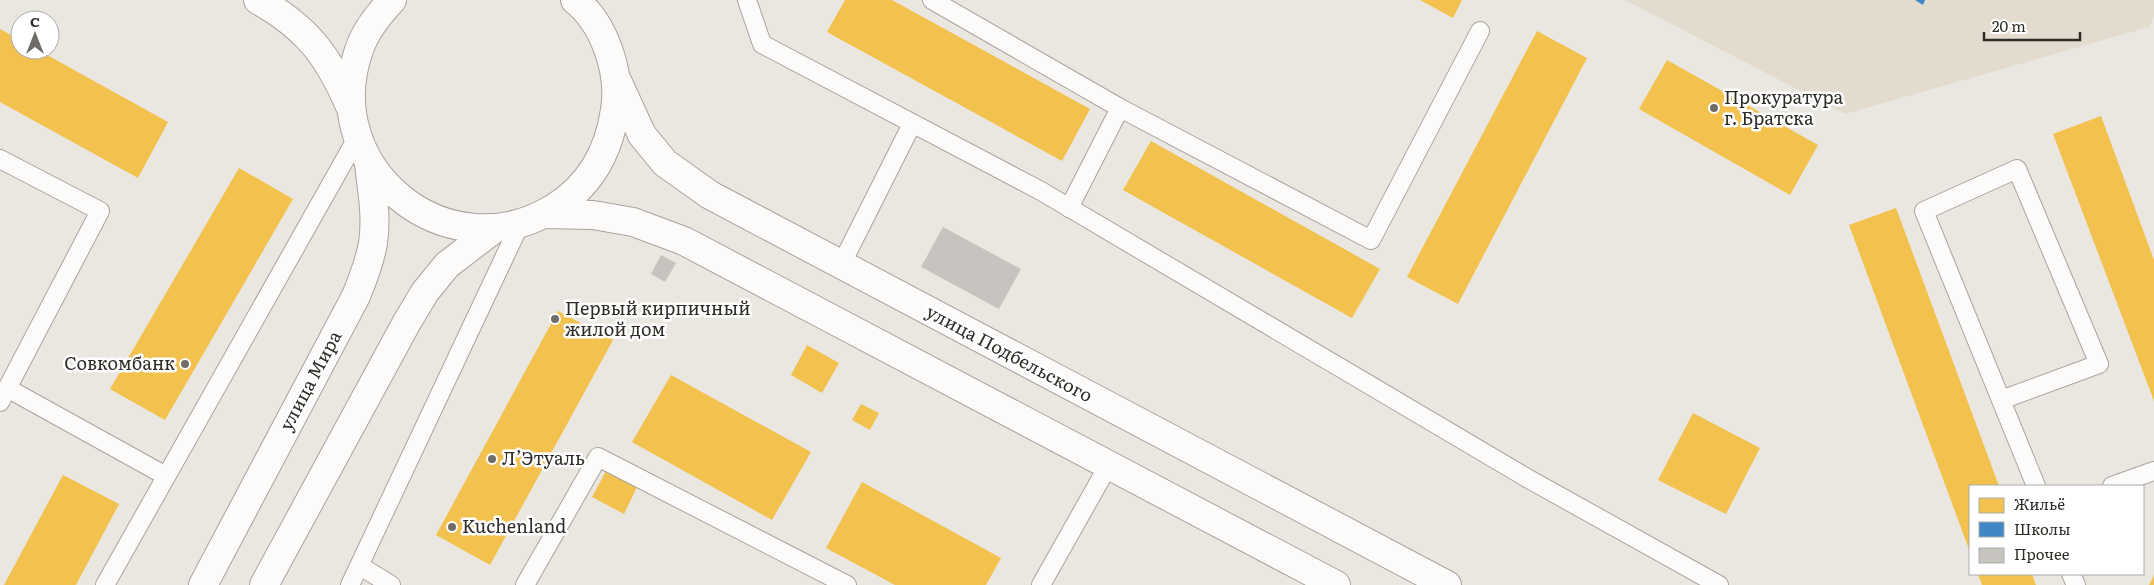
<svg xmlns="http://www.w3.org/2000/svg" width="2154" height="585" font-family="Literata,serif">
	<style>
		.built { fill: #e3dcce }
		.homes { fill: #f2c14e }
		.schools { fill: #3f88c5 }
		.building { fill: #c7c4bf }
		.lines { fill: none; stroke-linecap: round; stroke-linejoin: round }
		.lane-casing { stroke: #a7a4a0; stroke-width: 20 }
		.secondary-casing { stroke: #a7a4a0; stroke-width: 30 }
		.lane { stroke: #fcfbfa; stroke-width: 18 }
		.secondary { stroke: #fcfbfa; stroke-width: 28 }
		.poi-dot { fill: #706d68; stroke: #fff; stroke-width: 2 }
		.labels { text-anchor: middle; stroke-width: 5; stroke-linejoin: round; paint-order: stroke }
		.poi-label { font-size: 18px; fill: #2f2c27; stroke: #fff; text-anchor: start }
		.street-label { font-size: 18px; fill: #2f2c27; stroke: #fff }
	</style>
	<rect width="100%" height="100%" fill="#eae7e0"/>
	<polygon class="built" points="1625,0 2154,0 2154,17 2149,27 1845,114"/>
	<g class="homes">
		<polygon points="845,0 892,0 1090,109 1062,161 827,32"/>
		<polygon points="1420,0 1462,0 1453,18"/>
		<polygon points="0,29 20,40 20,50 38,50 168,122 138,178 0,102"/>
		<polygon points="1537,31 1587,58 1458,304 1407,277"/>
		<polygon points="1667,60 1818,145 1790,195 1639,109"/>
		<polygon points="2101,116 2154,260 2154,401 2053,134"/>
		<polygon points="1151,141 1380,269 1352,318 1123,190"/>
		<polygon points="239,168 293,199 165,420 110,389"/>
		<polygon points="1896,208 1999,486 1970,486 1970,552 1849,225"/>
		<polygon points="558,311 613,340 490,565 436,535"/>
		<polygon points="807,345 839,363 822,393 791,375"/>
		<polygon points="671,375 811,452 772,520 632,442"/>
		<polygon points="861,404 879,413 870,430 852,420"/>
		<polygon points="1693,413 1760,448 1726,514 1658,480"/>
		<polygon points="607,469 638,485 624,514 592,497"/>
		<polygon points="63,475 119,504 76,585 4,585"/>
		<polygon points="862,482 1001,558 986,585 895,585 826,548"/>
		<polygon points="1978,574 2032,574 2036,585 1982,585"/>
		<polygon points="2154,575 2154,585 2149,585"/>
	</g>
	<polygon class="schools" points="1915,0 1925,0 1923,5"/>
	<g class="building">
		<polygon points="943,227 1021,269 999,309 921,267"/>
		<polygon points="661,255 676,263 665,282 651,274"/>
	</g>
	<g class="lines">
		<g class="lane-casing">
			<g id="lane">
				<polyline points="747,0 762,44 1041,191 1527,478 1719,585"/>
				<polyline points="932,0 1120,108"/>
				<polyline points="0,159 100,211 0,402"/>
				<polyline points="1069,208 1120,108 1371,240 1480,31"/>
				<polyline points="841,265 912,124"/>
				<polyline points="7,388 166,476"/>
				<polyline points="2001,400 2099,364 2017,169 1924,211 2036,486"/>
				<polyline points="2112,486 2154,471"/>
				<polyline points="360,566 391,585"/>
				<polyline points="2071,574 2076,585"/>
				<polyline points="105,585 357,138"/>
				<polyline points="350,585 520,224"/>
				<polyline points="525,585 598,457 847,585"/>
				<polyline points="1041,585 1108,466"/>
			</g>
		</g>
		<g class="secondary-casing">
			<g id="secondary">
				<path d="M258,0C306,27 327,54 349,104"/>
				<path d="M392,0C378,15 365,31 359,50C317,168 447,274 554,208C590,186 609,151 615,110C621,73 605,24 575,0"/>
				<polyline points="615,76 642,135 665,163 710,195 1447,585"/>
				<polyline points="544,214 593,215 633,222 684,241 1336,585"/>
				<path d="M203,585L356,296C363,279 370,261 373,243C377,217 372,190 369,164"/>
				<polyline points="264,585 407,322 425,292 447,265 494,229"/>
			</g>
		</g>
		<use href="#lane" class="lane"/>
		<use href="#secondary" class="secondary"/>
	</g>
	<g class="poi-dot">
		<circle cx="1714" cy="108" r="5"/>
		<circle cx="555" cy="319" r="5"/>
		<circle cx="185" cy="364" r="5"/>
		<circle cx="492" cy="459" r="5"/>
		<circle cx="452" cy="527" r="5"/>
	</g>
	<g class="labels">
		<g class="poi-label">
			<text x="1724" y="104">Прокуратура<tspan x="1724" dy="21">г. Братска</tspan></text>
			<text x="565" y="315">Первый кирпичный<tspan x="565" dy="21">жилой дом</tspan></text>
			<text x="175" y="370" text-anchor="end">Совкомбанк</text>
			<text x="502" y="465">Л’Этуаль</text>
			<text x="462" y="533">Kuchenland</text>
		</g>
		<g class="street-label">
			<text transform="translate(1009 354) rotate(28)" y="6">улица Подбельского</text>
			<text transform="translate(311 381) rotate(-62)" y="6">улица Мира</text>
		</g>
	</g>
	<rect x="1969" y="485" width="175" height="90" fill="#ffffff" stroke="#acaba9"/>
	<rect x="1979" y="498" width="25" height="15" fill="#f2c14e" stroke="#acaba9"/>
	<text x="2014" y="510" font-size="15" fill="#2f2c27">Жильё</text>
	<rect x="1979" y="522" width="25" height="15" fill="#3f88c5" stroke="#acaba9"/>
	<text x="2014" y="535" font-size="15" fill="#2f2c27">Школы</text>
	<rect x="1979" y="548" width="25" height="15" fill="#c7c4bf" stroke="#acaba9"/>
	<text x="2014" y="560" font-size="15" fill="#2f2c27">Прочее</text>
	<g transform="translate(35 35)"><circle r="24" fill="#ffffff" stroke="#acaba9"/>
	<path d="M0-4L9 19L0 12L-9 19Z" fill="#706d68"/>
	<text y="-8" font-size="14" font-weight="bold" text-anchor="middle" fill="#2f2c27">С</text>
	</g>
	<path d="M1984 32v8h96v-8" fill="none" stroke="#2f2c27" stroke-width="2.5"/>
	<text x="1992" y="32" font-size="15" fill="#2f2c27" stroke="#ffffff" stroke-width="4" paint-order="stroke">20 m</text>
</svg>
